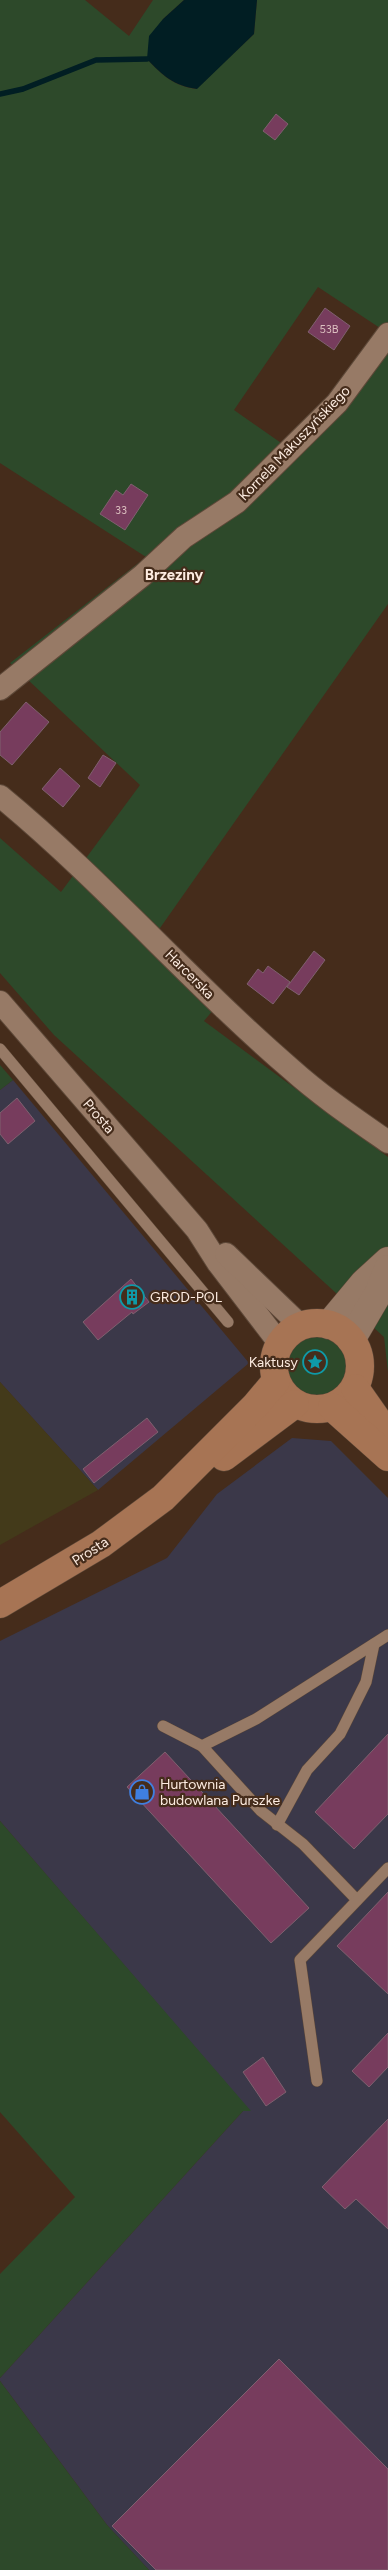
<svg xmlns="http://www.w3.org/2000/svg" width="388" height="2570" font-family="Figtree,sans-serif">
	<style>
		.industrial { fill: #3b3849 }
		.green { fill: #2d492a; fill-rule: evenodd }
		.sand { fill: #433a1a }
		.water { fill: #011e23 }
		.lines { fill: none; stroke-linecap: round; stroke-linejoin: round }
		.stream { stroke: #011e23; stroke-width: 5.5 }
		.building { fill: #773c5d; stroke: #7f606f }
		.service-casing { stroke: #5d4838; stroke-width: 12 }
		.minor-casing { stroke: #5d4838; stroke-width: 24 }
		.tertiary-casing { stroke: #5d4838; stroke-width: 29 }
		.secondary-casing { stroke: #5d4838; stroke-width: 29 }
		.service { stroke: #977a66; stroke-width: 11 }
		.minor { stroke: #977a66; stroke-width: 22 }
		.tertiary { stroke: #977a66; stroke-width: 28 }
		.secondary { stroke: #a77454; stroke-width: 28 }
		.labels { text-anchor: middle; stroke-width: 4.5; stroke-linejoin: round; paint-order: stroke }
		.number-label { font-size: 11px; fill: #dcc0c0 }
		.street-label { font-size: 14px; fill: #fdece1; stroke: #452c1b }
		.poi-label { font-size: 14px; fill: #fdece1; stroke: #452c1b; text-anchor: start }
		.neighbourhood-label { font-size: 15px; font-weight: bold; fill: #fdece1; stroke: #452c1b }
	</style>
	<rect width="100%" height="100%" fill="#452c1b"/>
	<g class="industrial">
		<polygon points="13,1080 249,1363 98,1490 0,1382 0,1090"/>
		<polygon points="292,1438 331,1441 388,1498 388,2570 149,2570 107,2525 0,2381 0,2378 243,2111 250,2111 0,1821 0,1641 167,1558 217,1494"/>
	</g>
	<g class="green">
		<path d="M0,0H85L129,36L153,0H184L163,19L147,59C162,75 174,86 196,89L254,34L257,0H388V604L153,938L220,988L219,1003L204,1021L388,1157V1372L384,1337L54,1035L0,973V838L61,892L140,785L10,663L146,557L0,463ZM318,287L383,330L330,402L284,445L234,410Z"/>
		<polygon points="0,1065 13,1080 0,1090"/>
		<circle cx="316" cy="1365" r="31"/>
		<polygon points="0,1821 251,2111 243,2111 0,2378 0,2274 75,2197 0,2112"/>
		<polygon points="0,2381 107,2525 149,2570 0,2570"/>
	</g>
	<polygon class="sand" points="0,1382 98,1490 0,1545"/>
	<path class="water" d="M184,0H257L254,34L197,89C174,86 162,75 147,59L149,36L163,19Z"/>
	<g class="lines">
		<polyline class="stream" points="0,94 23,89 96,60 147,59"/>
	</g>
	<g class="building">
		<polygon points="276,114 288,124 275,140 263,131"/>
		<polygon points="325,308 350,326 334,350 308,332"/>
		<polygon points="131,484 148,495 125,530 100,514 116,490 123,495"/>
		<polygon points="26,702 49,722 12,765 0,755 0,732"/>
		<polygon points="103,755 116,763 100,787 88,778"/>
		<polygon points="60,768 80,786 63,807 42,789"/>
		<polygon points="314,951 325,960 299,995 287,987"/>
		<polygon points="268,966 290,982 273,1004 247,984 258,969 263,973"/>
		<polygon points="17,1098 35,1121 8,1144 0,1134 0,1113"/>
		<polygon points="131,1279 149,1302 133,1314 132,1312 98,1340 83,1322"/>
		<polygon points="147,1418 158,1432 94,1483 83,1469"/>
		<polygon points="388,1734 388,1814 354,1849 315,1812"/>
		<polygon points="165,1752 309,1908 271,1943 127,1787"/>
		<polygon points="388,1892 388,1994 337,1946"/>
		<polygon points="388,2033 388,2067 369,2087 352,2071"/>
		<polygon points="263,2057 286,2092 266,2106 243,2072"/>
		<polygon points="388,2119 388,2229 356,2199 345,2209 322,2187"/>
		<polygon points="279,2359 388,2469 388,2570 156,2570 112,2526"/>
	</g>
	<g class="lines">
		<g class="service-casing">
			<g id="service">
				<polyline points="0,1049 228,1322"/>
				<polyline points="163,1726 202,1746 261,1811 303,1844 357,1900"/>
				<polyline points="202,1746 256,1719 388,1635"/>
				<polyline points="277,1825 307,1770 340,1734 366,1682 374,1644"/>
				<polyline points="317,2081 300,1960 388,1868"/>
			</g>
		</g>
		<g class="minor-casing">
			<g id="minor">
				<polyline points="0,689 143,575 184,537 237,502 337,403 388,334"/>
				<path d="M0,796C103,881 190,982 291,1069C321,1096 355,1119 388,1142"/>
				<polyline points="0,1002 197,1230 218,1263 280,1344"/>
				<polyline points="226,1254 301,1326"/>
			</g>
		</g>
		<g class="tertiary-casing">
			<g id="tertiary">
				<polyline points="329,1325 364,1283 388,1261"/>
				<polyline points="351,1340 379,1292 388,1269"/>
			</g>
		</g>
		<g class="secondary-casing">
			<g id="secondary">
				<circle cx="317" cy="1366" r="43"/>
				<polyline points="355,1388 388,1435"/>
				<polyline points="332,1407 388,1457"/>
				<polyline points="224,1457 295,1404"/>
				<polyline points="0,1604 101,1544 163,1498 255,1406 276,1381"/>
			</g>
		</g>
		<use href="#service" class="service"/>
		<use href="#minor" class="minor"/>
		<use href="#tertiary" class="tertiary"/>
		<use href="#secondary" class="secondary"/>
	</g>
	<defs>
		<g id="building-ring" transform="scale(1.25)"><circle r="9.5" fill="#452c1b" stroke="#0f9aa8" stroke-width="1.5"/><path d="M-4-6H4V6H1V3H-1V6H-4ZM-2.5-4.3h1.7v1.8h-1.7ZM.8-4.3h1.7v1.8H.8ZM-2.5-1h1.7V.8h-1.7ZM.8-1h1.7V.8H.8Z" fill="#0f9aa8"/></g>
		<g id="sight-ring" transform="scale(1.25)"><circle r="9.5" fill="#452c1b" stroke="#0f9aa8" stroke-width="1.5"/><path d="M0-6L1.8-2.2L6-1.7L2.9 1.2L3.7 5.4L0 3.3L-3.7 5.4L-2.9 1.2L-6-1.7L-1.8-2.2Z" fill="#0f9aa8"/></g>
		<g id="shop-ring" transform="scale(1.25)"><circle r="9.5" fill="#452c1b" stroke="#3f7fe0" stroke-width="1.5"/><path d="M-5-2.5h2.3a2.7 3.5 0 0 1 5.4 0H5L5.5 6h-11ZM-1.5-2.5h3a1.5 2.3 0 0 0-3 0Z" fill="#3f7fe0"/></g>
	</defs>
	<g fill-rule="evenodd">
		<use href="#building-ring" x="132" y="1297"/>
		<use href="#sight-ring" x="315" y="1362"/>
		<use href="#shop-ring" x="142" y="1792"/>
	</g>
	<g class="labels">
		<g class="number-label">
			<text x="329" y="333">53B</text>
			<text x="121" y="514">33</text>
		</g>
		<g class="street-label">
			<text transform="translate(294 443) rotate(-46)" y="5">Kornela Makuszyńskiego</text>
			<text transform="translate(190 974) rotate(45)" y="5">Harcerska</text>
			<text transform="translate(99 1116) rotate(49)" y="5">Prosta</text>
			<text transform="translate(90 1551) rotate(-33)" y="5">Prosta</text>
		</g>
		<g class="poi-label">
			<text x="150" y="1302">GROD-POL</text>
			<text x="298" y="1367" text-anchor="end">Kaktusy</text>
			<text x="160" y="1789">Hurtownia<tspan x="160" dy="16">budowlana Purszke</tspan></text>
		</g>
		<g class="neighbourhood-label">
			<text x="174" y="580">Brzeziny</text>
		</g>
	</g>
</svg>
